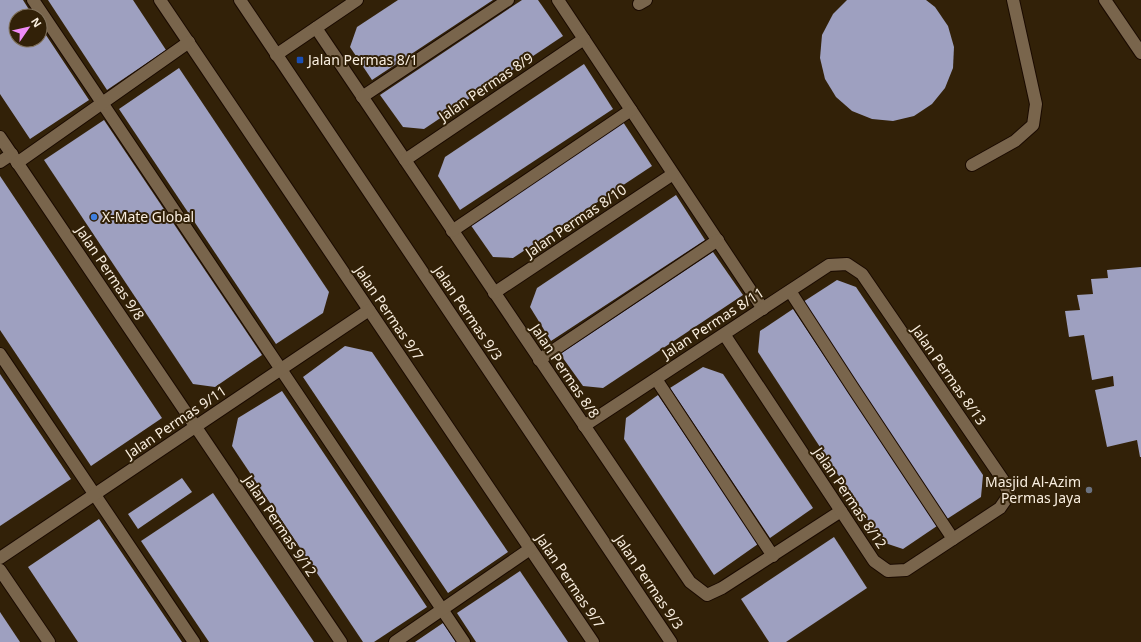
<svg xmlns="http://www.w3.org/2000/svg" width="1141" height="642" font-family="'Noto Sans',sans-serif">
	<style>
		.building { fill: #9ea0c0 }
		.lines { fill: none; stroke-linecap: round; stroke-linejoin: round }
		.minor-casing { stroke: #1a0a00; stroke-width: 14 }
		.minor { stroke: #79654c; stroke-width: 12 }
		.transit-dot { fill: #1a4fb4; stroke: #322108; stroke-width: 1.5 }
		.shop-dot { fill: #3f7fe0; stroke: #322108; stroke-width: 1.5 }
		.worship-dot { fill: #6b7280; stroke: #322108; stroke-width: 1.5 }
		.labels { text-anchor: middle; stroke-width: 4; stroke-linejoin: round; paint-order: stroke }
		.poi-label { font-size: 14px; fill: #f9eedf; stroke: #322108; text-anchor: start }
		.street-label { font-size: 14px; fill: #f9eedf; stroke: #322108 }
	</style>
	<rect width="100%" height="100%" fill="#322108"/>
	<g class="building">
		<polygon points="0,0 23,0 33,16 16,16 16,40 40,40 40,26 89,100 30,139 0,94"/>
		<polygon points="48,0 133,0 166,50 107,90"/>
		<polygon points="398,0 493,0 372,80 350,47 357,27"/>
		<polygon points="522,0 538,0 563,36 424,129 403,127 380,95"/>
		<polygon points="847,0 926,0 935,7 948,26 954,47 953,68 945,88 932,104 914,116 893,121 872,119 852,111 836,97 825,79 820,58 822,35 833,14"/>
		<polygon points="584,64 613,109 460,210 438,176 445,157"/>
		<polygon points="179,68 329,292 323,313 276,344 119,109"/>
		<polygon points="104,120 262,355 215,387 193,384 44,160"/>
		<polygon points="623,122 652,166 513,258 493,257 470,224"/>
		<polygon points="0,176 162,418 91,466 0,330"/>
		<polygon points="676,195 705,240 551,341 530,307 537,288"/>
		<polygon points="713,252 743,295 603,388 583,386 560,354"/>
		<polygon points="1141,267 1141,457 1140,457 1137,440 1107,447 1095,390 1114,386 1113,376 1092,380 1084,335 1069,337 1065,311 1080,310 1077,295 1093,294 1091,279 1108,278 1107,270"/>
		<polygon points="837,280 856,287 983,475 981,497 947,519 803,302"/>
		<polygon points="793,309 937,526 903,549 882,542 758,352 760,331"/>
		<polygon points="345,346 372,352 508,552 448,593 303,377"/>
		<polygon points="703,367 723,374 813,508 770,538 670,388"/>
		<polygon points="0,374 71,479 0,526"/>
		<polygon points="282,391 427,607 374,642 363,642 232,446 238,418"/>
		<polygon points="658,395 758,544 714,575 624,439 626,418"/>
		<polygon points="182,478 192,492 138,529 128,514"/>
		<polygon points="213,493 314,642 209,642 141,541"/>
		<polygon points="99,519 182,642 78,642 28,567"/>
		<polygon points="834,537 867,588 786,642 769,642 741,599"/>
		<polygon points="520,571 568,642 476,642 457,613"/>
		<polygon points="0,612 20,642 0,642"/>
		<polygon points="443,623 456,642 415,642"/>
	</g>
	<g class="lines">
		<g class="minor-casing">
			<g id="minor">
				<polyline points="33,0 464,642"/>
				<polyline points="160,0 593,642"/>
				<polyline points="240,0 671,642"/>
				<polyline points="558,0 763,309"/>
				<polyline points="1105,0 1141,53"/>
				<polyline points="639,4 646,0"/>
				<polyline points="316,28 690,582 707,595 722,588 841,511"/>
				<polyline points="276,55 357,0"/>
				<polyline points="362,97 508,0"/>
				<polyline points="0,137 341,642"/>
				<polyline points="405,160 584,39"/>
				<polyline points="0,162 12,154"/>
				<polyline points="17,163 189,42"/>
				<polyline points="972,165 1015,141 1033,125 1036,104 1013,0"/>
				<polyline points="452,231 631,110"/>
				<polyline points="790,291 853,388 953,539"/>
				<polyline points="494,293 673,174"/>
				<polyline points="0,354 194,642"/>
				<polyline points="539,360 718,240"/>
				<polyline points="656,379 773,556"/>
				<polyline points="584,426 829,265 847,264 862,274 1003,480 1009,495 1000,508 906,570 888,571 874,561 724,334"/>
				<polyline points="0,558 369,310"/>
				<polyline points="0,570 49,642"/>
				<polyline points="395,642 530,549"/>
			</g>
		</g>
		<use href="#minor" class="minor"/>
	</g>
	<rect class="transit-dot" x="296" y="56" width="8" height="8" rx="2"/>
	<circle class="shop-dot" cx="94" cy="217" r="4"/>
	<circle class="worship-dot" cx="1089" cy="490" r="4"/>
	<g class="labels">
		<g class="poi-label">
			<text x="308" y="65">Jalan Permas 8/1</text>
			<text x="102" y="222">X-Mate Global</text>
			<text x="1081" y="487" text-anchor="end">Masjid Al-Azim<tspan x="1081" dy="16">Permas Jaya</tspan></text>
		</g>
		<g class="street-label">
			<text transform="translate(486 87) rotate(-34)" y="5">Jalan Permas 8/9</text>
			<text transform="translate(576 221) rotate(-34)" y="5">Jalan Permas 8/10</text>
			<text transform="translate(110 273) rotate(56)" y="5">Jalan Permas 9/8</text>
			<text transform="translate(389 313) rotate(56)" y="5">Jalan Permas 9/7</text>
			<text transform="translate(468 313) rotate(56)" y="5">Jalan Permas 9/3</text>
			<text transform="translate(713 323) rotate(-33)" y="5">Jalan Permas 8/11</text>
			<text transform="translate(565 371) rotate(56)" y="5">Jalan Permas 8/8</text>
			<text transform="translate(949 375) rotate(55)" y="5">Jalan Permas 8/13</text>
			<text transform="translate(176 422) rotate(-34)" y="5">Jalan Permas 9/11</text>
			<text transform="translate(850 498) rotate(56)" y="5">Jalan Permas 8/12</text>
			<text transform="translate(280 526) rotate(56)" y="5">Jalan Permas 9/12</text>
			<text transform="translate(570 581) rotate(56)" y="5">Jalan Permas 9/7</text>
			<text transform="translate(649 582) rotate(56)" y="5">Jalan Permas 9/3</text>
		</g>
	</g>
	<g transform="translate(28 28) rotate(56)"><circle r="19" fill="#322108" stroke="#82735e"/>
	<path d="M0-3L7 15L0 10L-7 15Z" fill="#ef8bf6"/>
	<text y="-6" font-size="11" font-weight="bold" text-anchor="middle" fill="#f9eedf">N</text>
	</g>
</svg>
